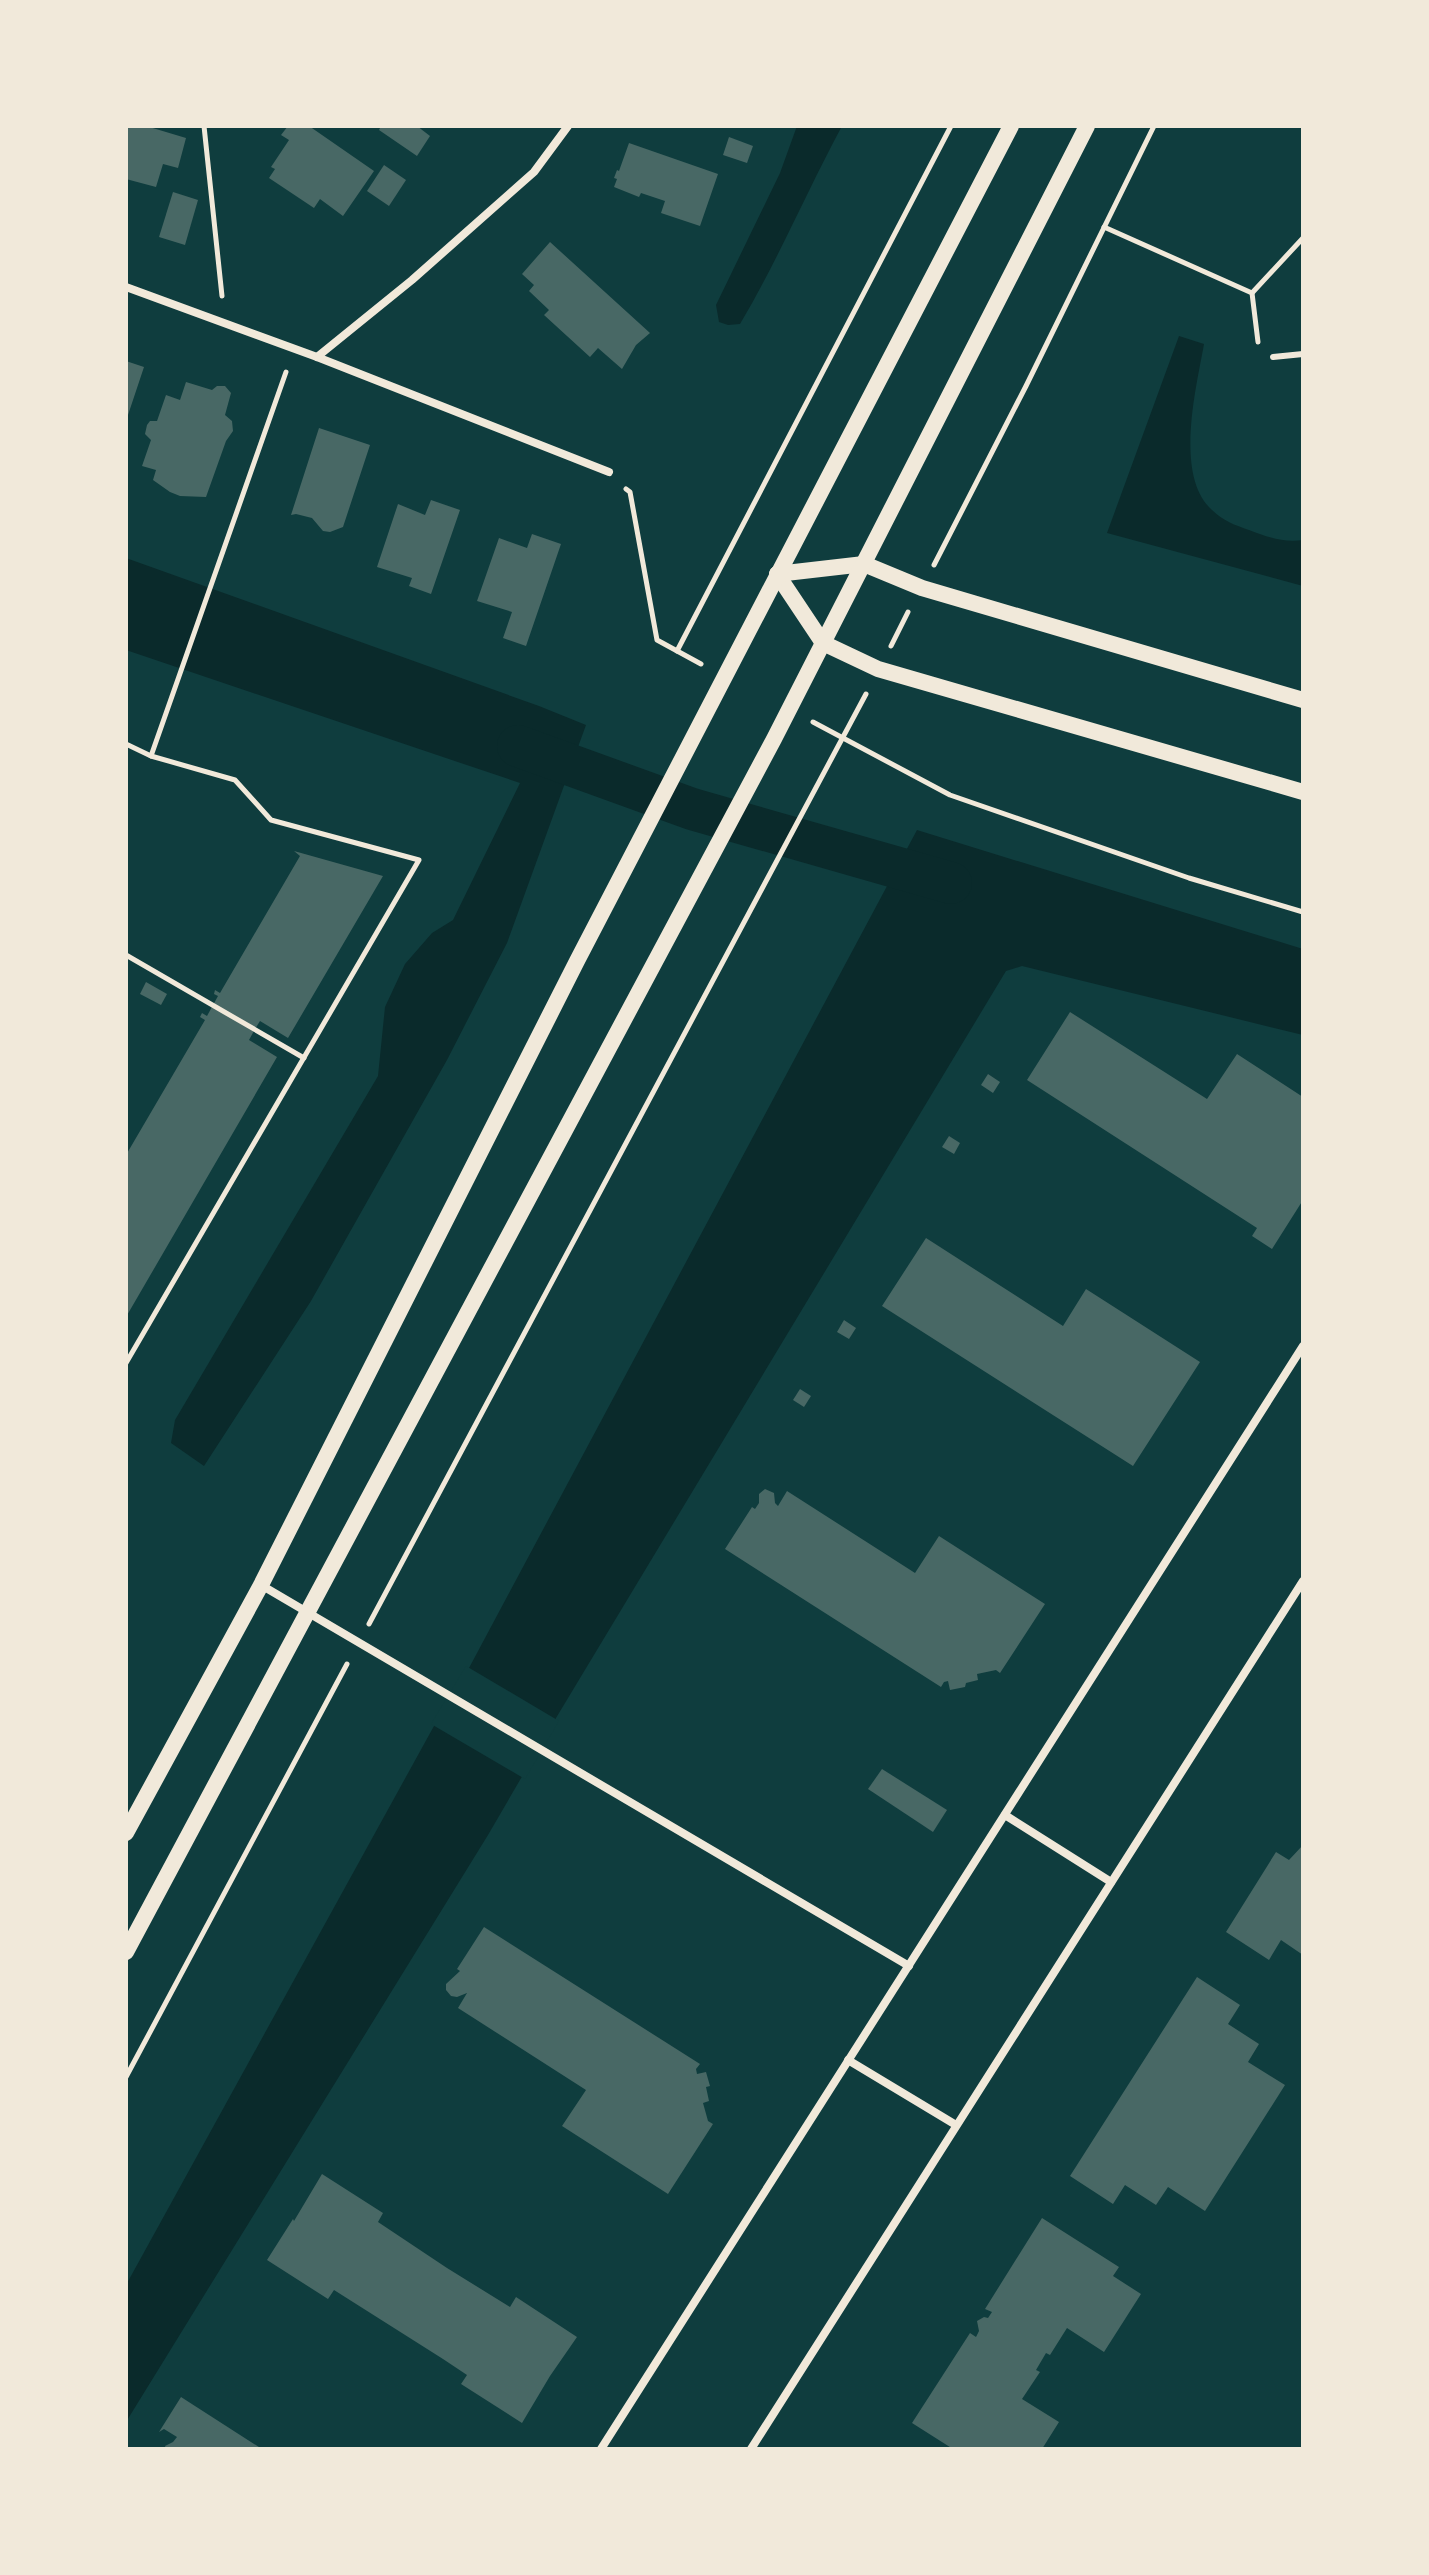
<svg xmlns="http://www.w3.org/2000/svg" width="1429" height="2575" font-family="Helvetica,sans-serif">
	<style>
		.water { fill: #0a2a2b }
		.pier { fill: #0f3d3e }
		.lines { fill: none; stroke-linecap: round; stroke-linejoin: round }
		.canal { stroke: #0a2a2b; stroke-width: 42 }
		.building { fill: #486865 }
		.path { stroke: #f1e9da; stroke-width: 5 }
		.service { stroke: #f1e9da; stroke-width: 6 }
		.minor { stroke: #f1e9da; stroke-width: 8 }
		.secondary { stroke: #f1e9da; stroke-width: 16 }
	</style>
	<rect width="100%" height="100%" fill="#0f3d3e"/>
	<g class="water">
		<path d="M797,126H842C807,191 778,260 740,324L728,325L719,322L716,305L780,173Z"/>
		<path d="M1179,336L1204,344C1196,389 1174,476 1212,510C1223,521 1235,525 1249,530C1267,537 1284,543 1303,540V586L1107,533Z"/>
		<polygon points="126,558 539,706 586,725 507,943 447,1060 311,1301 204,1466 171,1443 175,1420 378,1076 385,1007 405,964 432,933 453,920 520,783 126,650"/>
		<polygon points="917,830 1303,949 1303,1035 1022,966 1006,971 556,1718 488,1835 126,2422 126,2285 434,1726 469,1668"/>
	</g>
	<polygon class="pier" points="466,1666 559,1721 525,1779 431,1724"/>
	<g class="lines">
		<polyline class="canal" points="518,746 692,809 951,883"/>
	</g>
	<g class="building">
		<polygon points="126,126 146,126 186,138 178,168 163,164 156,187 126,179"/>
		<polygon points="288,126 309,126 374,171 343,216 320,199 314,208 269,178 275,169 271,167 289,140 281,135"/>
		<polygon points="381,126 417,126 430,136 417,156 379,130"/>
		<polygon points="729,137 753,146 747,163 723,155"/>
		<polygon points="629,143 718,174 700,226 661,213 665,201 641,193 639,197 614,187 617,179 614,178 617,170 619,171"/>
		<polygon points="384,165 406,180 389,206 367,191"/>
		<polygon points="173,192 198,200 185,245 159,237"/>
		<polygon points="550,242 650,333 636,345 622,369 598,348 590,357 544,315 549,310 529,291 534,285 522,274"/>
		<polygon points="126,361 144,367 127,418 126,418"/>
		<polygon points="186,382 212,390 217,386 225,386 231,393 225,415 232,421 233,431 226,441 206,497 180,496 170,492 153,480 156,470 142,466 151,440 145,434 147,425 150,421 157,421 166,395 180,400"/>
		<polygon points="319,428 370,445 343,527 330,532 323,531 312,518 296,514 291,515"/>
		<polygon points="431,500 460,510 431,594 409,586 412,578 377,567 398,504 425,515"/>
		<polygon points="532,534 561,544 526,646 503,638 512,612 477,601 499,538 527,548"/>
		<polygon points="294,851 383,876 288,1038 260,1021 255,1029 249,1040 277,1057 126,1317 126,1155 205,1020 200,1017 202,1013 207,1016 218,996 214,994 215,990 220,993 300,856"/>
		<polygon points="146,982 167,994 161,1005 140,994"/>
		<polygon points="1070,1012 1207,1099 1237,1054 1303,1097 1303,1200 1272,1249 1252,1236 1257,1228 1027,1080"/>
		<polygon points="988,1074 1000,1082 993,1093 981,1085"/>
		<polygon points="949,1136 960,1143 954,1154 942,1147"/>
		<polygon points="926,1238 1063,1326 1086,1289 1200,1362 1133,1466 882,1306"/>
		<polygon points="844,1320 856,1328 849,1339 837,1332"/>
		<polygon points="800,1389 811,1396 804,1407 793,1400"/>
		<polygon points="765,1489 774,1493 775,1503 778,1506 787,1491 915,1573 939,1536 1045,1604 1000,1673 996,1670 977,1674 978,1680 966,1683 965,1687 950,1690 948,1681 944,1682 941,1687 725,1549 752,1507 755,1509 759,1503 759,1494"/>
		<polygon points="882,1769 947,1810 933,1832 868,1789"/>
		<polygon points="1303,1845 1303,1955 1281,1940 1269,1960 1226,1932 1276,1852 1289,1860"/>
		<polygon points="484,1927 700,2064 696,2069 697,2074 706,2072 710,2086 706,2087 709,2101 703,2103 708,2121 713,2124 668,2194 562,2126 586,2090 458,2008 467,1993 457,1997 451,1996 446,1990 446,1984 460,1971 457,1969"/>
		<polygon points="1197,1977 1240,2005 1228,2024 1259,2044 1248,2062 1285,2085 1205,2211 1168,2187 1156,2205 1125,2185 1113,2204 1070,2176"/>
		<polygon points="322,2174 383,2213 378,2222 447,2268 510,2307 516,2297 577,2337 550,2376 522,2423 461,2384 467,2375 443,2359 334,2290 328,2299 267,2260 293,2219 294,2221"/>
		<polygon points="1042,2218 1119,2267 1113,2276 1141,2294 1104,2352 1067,2328 1050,2355 1046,2353 1036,2370 1040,2372 1022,2399 1059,2422 1042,2449 953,2449 912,2423 970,2333 976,2337 979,2331 977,2321 984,2317 988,2318 992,2312 985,2309"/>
		<polygon points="181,2397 262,2449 166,2449 165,2446 173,2442 177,2437 164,2429 159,2432"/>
	</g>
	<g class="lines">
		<g class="path">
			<polyline points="204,126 222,296"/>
			<polyline points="1104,227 1252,293 1258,342"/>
			<polyline points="1252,293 1303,238"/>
			<polyline points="626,489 630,492 657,640 701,664"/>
			<polyline points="934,565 1026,386 1154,126"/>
			<polyline points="891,646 908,612"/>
			<polyline points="677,651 951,126"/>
			<polyline points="813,722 950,795 1189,878 1303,912"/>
			<polyline points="126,744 151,756 235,780 271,820 419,860 126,1363"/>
			<polyline points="151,756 286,372"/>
			<polyline points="126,955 304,1058"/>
			<polyline points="369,1624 866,694"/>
			<polyline points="126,2077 347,1664"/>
		</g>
		<polyline class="service" points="1273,357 1303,354"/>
		<g class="minor">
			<polyline points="126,287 317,357 609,472"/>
			<polyline points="317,357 412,280 534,172 568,126"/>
			<polyline points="261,1585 909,1966"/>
			<polyline points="1005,1815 1111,1882"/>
			<polyline points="848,2060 956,2125"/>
			<polyline points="601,2449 1303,1346"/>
			<polyline points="751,2449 1303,1581"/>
		</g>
		<g class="secondary">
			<polyline points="777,574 823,643 878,669 1303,792"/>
			<polyline points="777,574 864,564 922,588 1303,700"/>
			<polyline points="126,1833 261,1585 577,961 1011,126"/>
			<polyline points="126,1952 774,739 1087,126"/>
		</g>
	</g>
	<rect width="1429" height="2575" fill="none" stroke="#f1e9da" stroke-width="256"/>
</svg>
